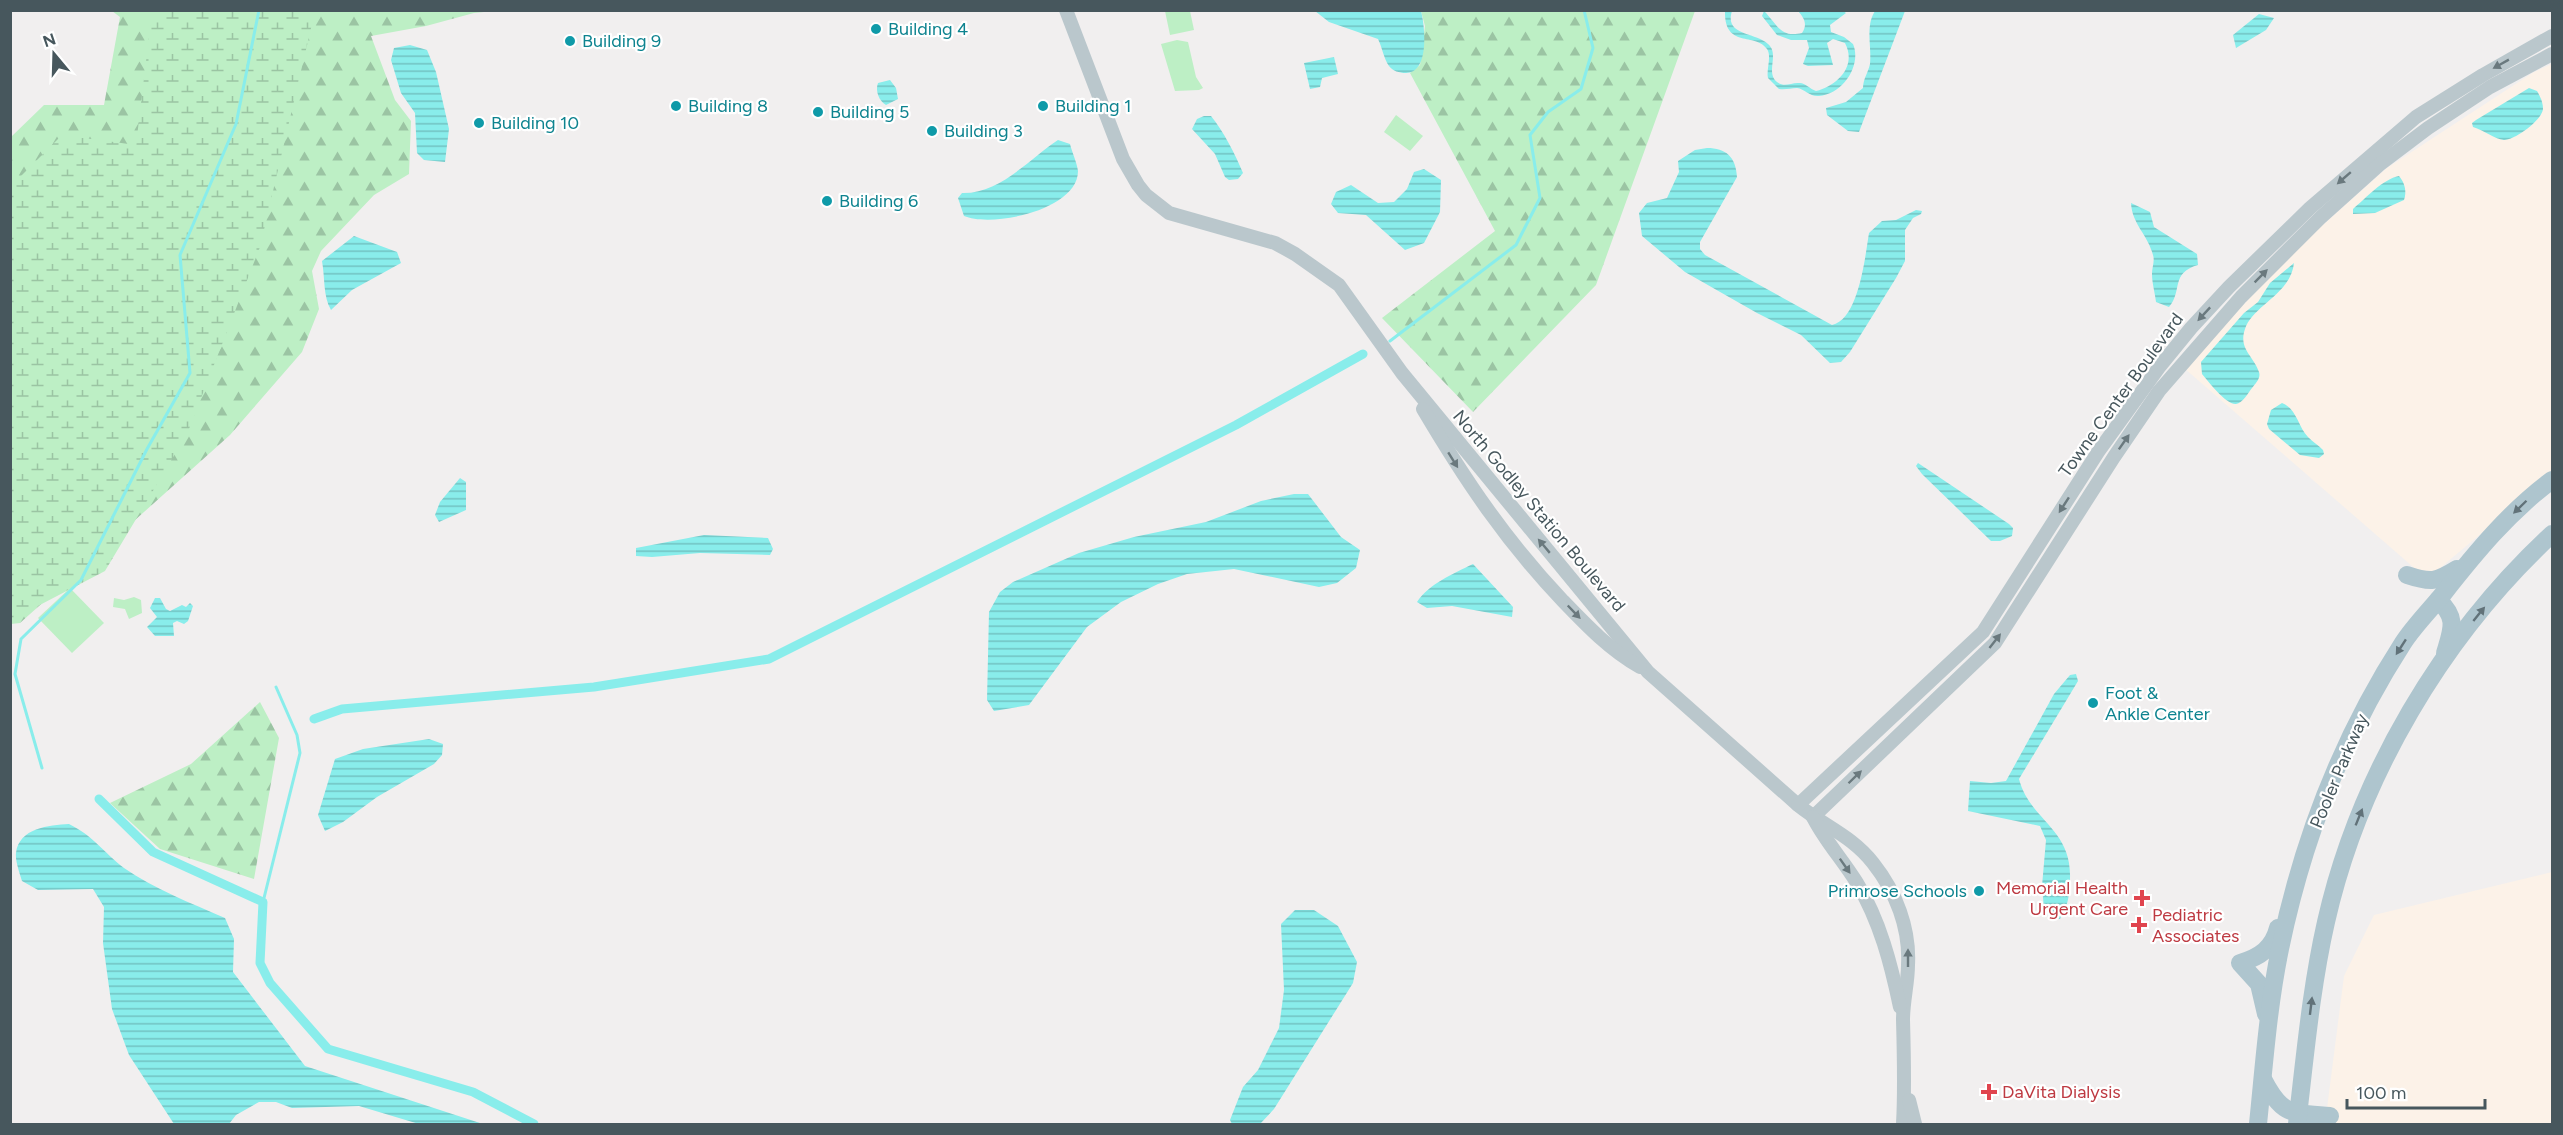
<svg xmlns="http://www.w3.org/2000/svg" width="2563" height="1135" font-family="Figtree,sans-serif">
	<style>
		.commercial { fill: #fcf2e8 }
		.forest { fill: url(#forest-firs) }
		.wetland { fill: url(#wetland-marsh) }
		.park { fill: #bdefc5 }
		.water { fill: url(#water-rules) }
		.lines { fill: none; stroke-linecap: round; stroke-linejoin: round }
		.stream { stroke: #89edeb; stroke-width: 3 }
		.canal { stroke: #89edeb; stroke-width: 9 }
		.tertiary { stroke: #bac7cc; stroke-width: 14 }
		.primary { stroke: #aec5ce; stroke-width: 18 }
		.oneway { fill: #6a797e }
		.oneway2 { fill: #617279 }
		.culture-dot { fill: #0f9aa8; stroke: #fff; stroke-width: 2 }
		.health-dot { fill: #e0444e; stroke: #fff; stroke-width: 2 }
		.labels { text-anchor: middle; stroke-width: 4.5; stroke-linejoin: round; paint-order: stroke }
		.culture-label { font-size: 18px; fill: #0d838f; stroke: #fff; text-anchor: start }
		.street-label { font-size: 18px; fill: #47575d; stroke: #fff }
		.health-label { font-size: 18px; fill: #be3a42; stroke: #fff; text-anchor: start }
	</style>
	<defs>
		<pattern id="forest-firs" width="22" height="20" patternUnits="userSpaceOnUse" patternTransform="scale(1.5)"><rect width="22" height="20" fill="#bdefc5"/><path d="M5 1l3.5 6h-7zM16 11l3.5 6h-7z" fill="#9bc4a3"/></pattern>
		<pattern id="wetland-marsh" width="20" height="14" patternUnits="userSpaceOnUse" patternTransform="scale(1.5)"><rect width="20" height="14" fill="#bdefc5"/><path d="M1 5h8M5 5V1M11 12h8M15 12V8" fill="none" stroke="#9bc4a3"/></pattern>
		<pattern id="water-rules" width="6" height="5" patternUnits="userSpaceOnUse" patternTransform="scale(1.5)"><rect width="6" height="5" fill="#89edeb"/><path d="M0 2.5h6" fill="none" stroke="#72c3c2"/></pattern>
	</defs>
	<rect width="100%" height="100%" fill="#f1efef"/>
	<g class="commercial">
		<polygon points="2552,64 2552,474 2427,579 2184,368 2298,247 2387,168 2534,72"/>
		<polygon points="2552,872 2552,1124 2325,1124 2344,976 2374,915"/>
	</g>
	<g class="forest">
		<polygon points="112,11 494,11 474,13 426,26 371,36 395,100 411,121 409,174 374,195 321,251 312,271 319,309 302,352 230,435 20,623 11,624 11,137 44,105 104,105 120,17"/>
		<polygon points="1421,11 1695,11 1596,285 1473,412 1382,318 1495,231 1410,73 1420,65 1425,26"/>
		<polygon points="260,702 279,738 254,879 160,849 110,803 191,764"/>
	</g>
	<polygon class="wetland" points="152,11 315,11 260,247 187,434 105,571 11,620 11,186 62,135 136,145"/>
	<g class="park">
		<polygon points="1165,11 1190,11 1194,30 1170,35"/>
		<polygon points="1177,40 1188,42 1196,77 1203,88 1199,90 1175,91 1161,44"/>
		<polygon points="1396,115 1423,136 1410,151 1384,132"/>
		<polygon points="70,588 104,623 72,653 38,618"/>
		<polygon points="134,597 141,600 142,613 129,619 125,609 113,607 114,598 124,600"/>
	</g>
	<g class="water">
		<path d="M1315,11H1421C1425,26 1430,73 1406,73C1399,73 1393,71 1389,66C1384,59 1382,47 1378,39L1329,22Z"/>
		<path d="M1725,11H1732C1724,36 1755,32 1768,44C1780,54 1765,72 1777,82C1785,88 1791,82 1800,83C1805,83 1810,89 1816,91C1838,85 1857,66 1845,43L1833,39L1827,43L1833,65L1808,66L1803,64L1809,48L1807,40H1791L1777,35L1762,16L1764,11C1778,25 1780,38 1802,33C1808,24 1804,18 1798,11H1843L1846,13L1830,25L1831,32L1844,37L1853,44C1862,65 1843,94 1819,96C1810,97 1805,89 1797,88C1791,88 1786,90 1779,89L1768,78C1766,70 1772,56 1767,49C1755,32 1724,49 1725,11Z"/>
		<path d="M1875,11H1905L1859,132L1848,131L1827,115L1826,108L1846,102L1863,88C1863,79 1868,73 1870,64C1872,47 1865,26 1875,11Z"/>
		<polygon points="2259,14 2274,18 2266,30 2236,48 2233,35"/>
		<polygon points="410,45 427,50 436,72 449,129 445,162 424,160 417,153 415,113 401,93 391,60 394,48"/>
		<polygon points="1334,57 1338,74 1322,78 1320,87 1310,89 1304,63"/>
		<path d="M890,80L896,88L898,99L886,105C879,101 875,91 878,83Z"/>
		<path d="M2529,88L2537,91C2540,96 2543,102 2543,109C2542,120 2515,140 2504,140C2494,139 2484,130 2473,127L2472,123L2476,120Z"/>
		<path d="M1204,116H1211C1224,132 1235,154 1243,173L1238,179L1229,180L1225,177L1215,154L1192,129L1197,119Z"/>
		<path d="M1058,140L1070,144C1072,152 1077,163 1078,171C1078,210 992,228 964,216L958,198L962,193C1000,194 1029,159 1058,140Z"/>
		<path d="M1707,148C1726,148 1736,157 1737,177L1700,242V249L1705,255L1832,325C1859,319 1865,257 1869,233L1882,221L1896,220L1916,210L1922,211L1921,214L1913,218L1905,230V261L1896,278L1850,352L1841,362L1830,363L1801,335L1757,313L1685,272L1642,236L1639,213L1647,203L1667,198L1679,172L1678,161L1695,150Z"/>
		<polygon points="1424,169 1441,180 1440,212 1424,243 1405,250 1366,215 1338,213 1331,204 1336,192 1351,185 1378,203 1394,202 1407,189 1414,172"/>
		<path d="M2399,176C2405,183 2407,192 2404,200L2375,213L2353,214V209C2366,198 2383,179 2399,176Z"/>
		<path d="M2131,203L2150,212L2154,227L2197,254L2198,265C2170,273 2183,291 2169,307L2156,302C2155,293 2152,283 2152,274C2152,267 2155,261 2153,255C2148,235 2132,224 2131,203Z"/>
		<path d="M354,236L397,252L401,263L352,290L331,310C323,297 325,277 322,261Z"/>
		<path d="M2294,263C2291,294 2252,306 2245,329C2238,349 2254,356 2259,372C2261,378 2256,383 2252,388C2248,393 2243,403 2236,404C2226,405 2208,381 2202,374L2201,362L2244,313L2258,302L2270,283Z"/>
		<path d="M2282,403C2297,409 2298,427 2308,437C2313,442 2318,445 2323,450L2324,454L2319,458L2300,455L2269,429L2267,424L2271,410Z"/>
		<polygon points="1918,463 2009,524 2013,528 2012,536 2000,541 1991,541 1922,474 1916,466"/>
		<polygon points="460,478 466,482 466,510 439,522 435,515 440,502"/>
		<polygon points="1294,494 1308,494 1341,537 1360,550 1356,568 1337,583 1319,587 1234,569 1187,574 1158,584 1121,602 1087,627 1029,705 994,711 987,700 989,612 1000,592 1013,582 1079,553 1134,537 1206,522 1261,501"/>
		<polygon points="704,535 768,538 773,549 770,555 700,553 652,557 636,556 636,548"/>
		<path d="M1473,564L1513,607L1512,617L1452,606L1427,608L1417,602C1430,583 1453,574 1473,564Z"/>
		<polygon points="155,598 160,598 166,609 170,611 182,605 186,607 190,603 193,606 188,621 184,624 177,621 173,623 174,636 155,636 147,627 157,617 150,608"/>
		<path d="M2076,674L2078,681L2019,779C2030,821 2072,828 2070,879C2069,897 2069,903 2060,919L2050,916L2044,909L2042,886L2046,840L2040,826L1968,811L1970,781L1991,783L2006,781L2054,694L2070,675Z"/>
		<polygon points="429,739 443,744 442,755 434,764 377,797 343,822 325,831 318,815 335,759 363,749"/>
		<path d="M69,824C95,837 103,852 124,868C154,889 191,903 225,918L234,939L233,972L305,1066L483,1124H419L359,1106L292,1108L276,1102H259L236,1115L229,1124H174L129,1055L112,1009L103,943L104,907L93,889L38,890L22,881C20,874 15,861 16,853C19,828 49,825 69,824Z"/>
		<polygon points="1295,910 1314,910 1338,926 1357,962 1353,983 1274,1109 1260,1124 1232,1124 1230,1120 1243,1087 1258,1070 1279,1028 1284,990 1281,924"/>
	</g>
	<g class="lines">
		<g class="stream">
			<polyline points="1390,341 1516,245 1540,198 1530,135 1548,112 1581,89 1593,48 1584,10"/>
			<polyline points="42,768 15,674 21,639 81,580 147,449 190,373 180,255 236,124 259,10"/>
			<polyline points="263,902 300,753 297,735 276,687"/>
		</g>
		<g class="canal">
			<polyline points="314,719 342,709 594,687 769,659 1236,425 1363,354"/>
			<polyline points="99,799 153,852 263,902 260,963 270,983 328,1049 473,1092 534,1124"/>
		</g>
		<g class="tertiary">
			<path d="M1066,10L1123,159L1138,185L1146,195L1169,213L1275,243L1295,254L1339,285L1402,373L1648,672L1798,805C1824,826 1852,836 1873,863C1896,892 1910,928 1908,965C1908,983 1903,1001 1903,1020C1904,1055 1905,1089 1903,1124"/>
			<path d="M1423,409C1465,480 1506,541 1563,601C1587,626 1610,650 1640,667"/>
			<polyline points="1798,805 1983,632 2098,452 2160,366 2191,328 2229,287 2310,208 2416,117 2483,75 2552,36"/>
			<polyline points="1813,817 1995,643 2114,457 2159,391 2241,297 2320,218 2379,165 2428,128 2490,87 2552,54"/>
			<path d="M1813,817C1825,841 1843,860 1857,883C1880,921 1891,964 1900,1007"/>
			<polyline points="1909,1100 1915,1124"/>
		</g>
		<g class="primary">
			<path d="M2407,575C2431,583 2436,582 2457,569"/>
			<path d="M2438,600C2458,618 2452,629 2445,653"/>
			<path d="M2266,1014L2259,984L2240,963C2260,957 2273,948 2278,928"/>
			<path d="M2263,1079C2282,1116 2291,1113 2330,1116"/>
			<path d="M2258,1124C2264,1066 2268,1007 2280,949C2302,842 2343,736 2403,643C2414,626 2430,610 2443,594C2476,552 2509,512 2552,480"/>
			<path d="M2297,1124C2305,1057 2311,988 2326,922C2359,776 2443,635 2552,534"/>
		</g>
	</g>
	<defs><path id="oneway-solid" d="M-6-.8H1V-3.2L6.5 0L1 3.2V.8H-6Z" transform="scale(1.5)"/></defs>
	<g class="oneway">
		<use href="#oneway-solid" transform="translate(2501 64) rotate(151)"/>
		<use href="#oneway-solid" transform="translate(2344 178) rotate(139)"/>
		<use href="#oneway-solid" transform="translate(2261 276) rotate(-45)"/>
		<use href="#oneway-solid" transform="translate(2204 314) rotate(133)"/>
		<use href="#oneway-solid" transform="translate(2124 442) rotate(-55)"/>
		<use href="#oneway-solid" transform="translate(1453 460) rotate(58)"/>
		<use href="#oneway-solid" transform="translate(2064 505) rotate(123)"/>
		<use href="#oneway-solid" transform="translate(1544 546) rotate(-130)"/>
		<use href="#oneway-solid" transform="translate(1574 612) rotate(46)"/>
		<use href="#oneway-solid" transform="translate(1995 641) rotate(-52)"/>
		<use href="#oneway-solid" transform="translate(1855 777) rotate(-44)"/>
		<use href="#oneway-solid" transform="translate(1845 866) rotate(55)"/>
		<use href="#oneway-solid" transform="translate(1908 958) rotate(-90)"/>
	</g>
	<g class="oneway2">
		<use href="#oneway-solid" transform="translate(2520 507) rotate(136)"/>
		<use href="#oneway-solid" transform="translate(2479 614) rotate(-51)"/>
		<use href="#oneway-solid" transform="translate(2401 647) rotate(123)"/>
		<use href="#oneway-solid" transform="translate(2359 817) rotate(-68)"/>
		<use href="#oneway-solid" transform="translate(2311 1006) rotate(-83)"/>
	</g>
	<g class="culture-dot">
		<circle cx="876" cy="29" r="6"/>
		<circle cx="570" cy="41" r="6"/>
		<circle cx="676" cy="106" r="6"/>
		<circle cx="1043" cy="106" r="6"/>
		<circle cx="818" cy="112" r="6"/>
		<circle cx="479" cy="123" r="6"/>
		<circle cx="932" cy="131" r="6"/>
		<circle cx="827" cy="201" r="6"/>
		<circle cx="2093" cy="703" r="6"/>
		<circle cx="1979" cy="891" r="6"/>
	</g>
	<g class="health-dot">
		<path d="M2139 889h6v6h6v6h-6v6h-6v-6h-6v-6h6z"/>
		<path d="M2136 916h6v6h6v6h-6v6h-6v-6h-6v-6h6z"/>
		<path d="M1986 1083h6v6h6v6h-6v6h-6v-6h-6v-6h6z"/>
	</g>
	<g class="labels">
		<g class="culture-label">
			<text x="888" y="35">Building 4</text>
			<text x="582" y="47">Building 9</text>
			<text x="688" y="112">Building 8</text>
			<text x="1055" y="112">Building 1</text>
			<text x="830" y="118">Building 5</text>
			<text x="491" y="129">Building 10</text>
			<text x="944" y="137">Building 3</text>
			<text x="839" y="207">Building 6</text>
			<text x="2105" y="699">Foot &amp;<tspan x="2105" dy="21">Ankle Center</tspan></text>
			<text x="1967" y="897" text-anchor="end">Primrose Schools</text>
		</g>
		<g class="street-label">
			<text transform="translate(2121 395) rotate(-54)" y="6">Towne Center Boulevard</text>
			<text transform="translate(1539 511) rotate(50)" y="6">North Godley Station Boulevard</text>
			<text transform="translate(2339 771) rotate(-67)" y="6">Pooler Parkway</text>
		</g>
		<g class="health-label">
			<text x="2128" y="894" text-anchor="end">Memorial Health<tspan x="2128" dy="21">Urgent Care</tspan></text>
			<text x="2152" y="921">Pediatric<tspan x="2152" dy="21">Associates</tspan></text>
			<text x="2002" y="1098">DaVita Dialysis</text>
		</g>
	</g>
	<rect width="2563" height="1135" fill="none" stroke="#47575d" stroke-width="24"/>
	<g transform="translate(54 54) rotate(341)" stroke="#ffffff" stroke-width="4.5" paint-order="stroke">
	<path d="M0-4.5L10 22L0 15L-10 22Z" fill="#47575d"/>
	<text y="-9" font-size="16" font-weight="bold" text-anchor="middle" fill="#47575d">N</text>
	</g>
	<path d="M2347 1099v9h138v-9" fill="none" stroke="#47575d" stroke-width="3"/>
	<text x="2356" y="1099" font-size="18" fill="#47575d" stroke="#ffffff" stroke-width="4.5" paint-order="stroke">100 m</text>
</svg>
